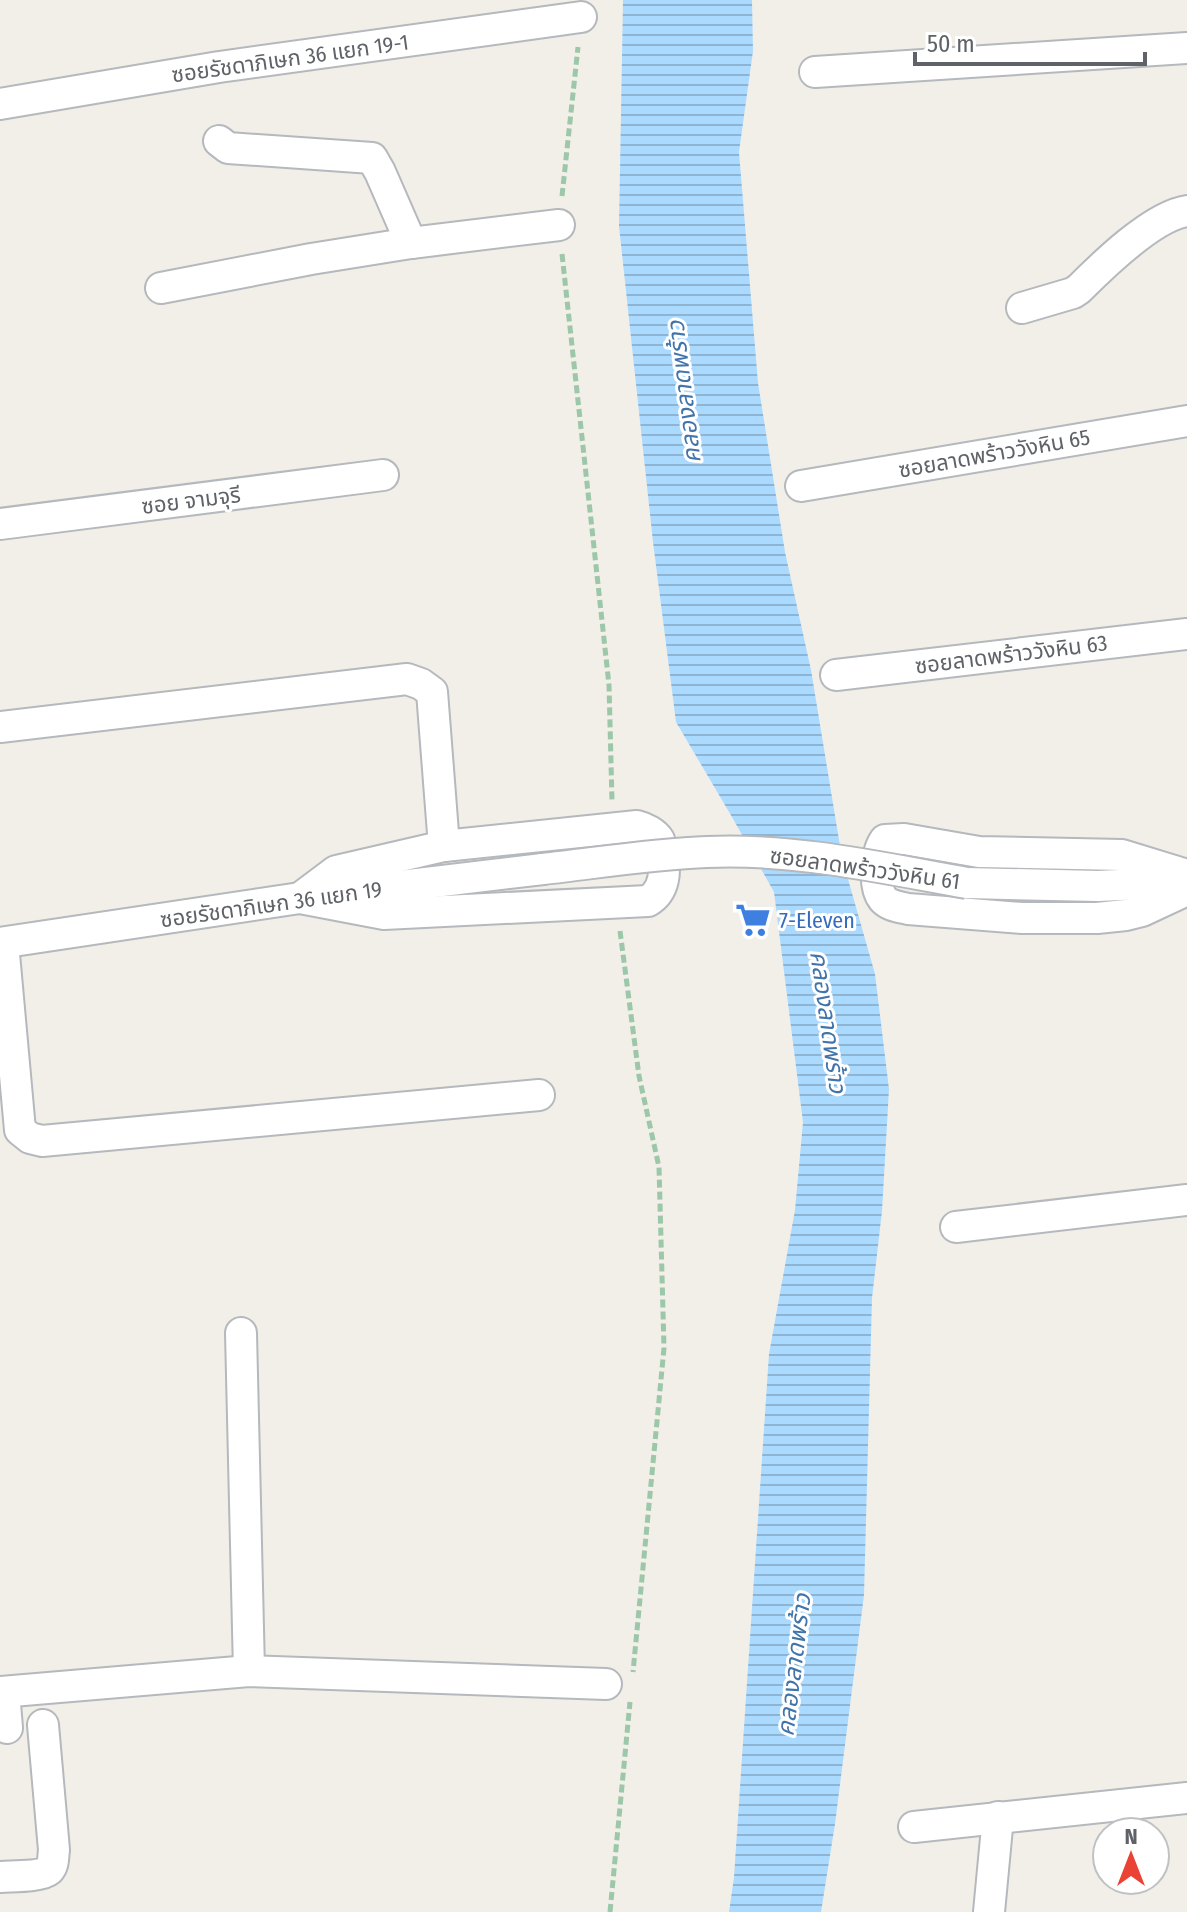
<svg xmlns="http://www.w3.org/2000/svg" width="1187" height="1912" font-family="'Fira Sans Condensed','Noto Sans Thai',sans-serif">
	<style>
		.water { fill: url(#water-rules) }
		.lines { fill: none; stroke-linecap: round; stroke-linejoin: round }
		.minor-casing { stroke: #b5b8bc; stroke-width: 34 }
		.path { stroke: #9cc7a9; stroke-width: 5; stroke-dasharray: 8 4; stroke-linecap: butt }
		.minor { stroke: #fff; stroke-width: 30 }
		.minor-bridge-casing { stroke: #b5b8bc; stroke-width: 34; stroke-linecap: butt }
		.minor-bridge { stroke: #fff; stroke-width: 30 }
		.labels { text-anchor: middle; stroke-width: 6; stroke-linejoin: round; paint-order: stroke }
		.street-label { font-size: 22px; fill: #5f6368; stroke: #fff }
		.shop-label { font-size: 22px; fill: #366cbe; stroke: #fff; text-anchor: start }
		.water-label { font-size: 24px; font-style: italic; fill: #4174aa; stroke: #fff }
	</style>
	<defs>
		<pattern id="water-rules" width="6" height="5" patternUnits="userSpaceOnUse" patternTransform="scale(2)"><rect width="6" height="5" fill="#aadaff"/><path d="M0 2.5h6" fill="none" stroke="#8eb4d2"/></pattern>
	</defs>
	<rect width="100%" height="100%" fill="#f1efe8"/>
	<polygon class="water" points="623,0 752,0 753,51 739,152 758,383 785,552 811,670 842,858 875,974 889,1089 882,1211 872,1298 864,1595 835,1824 821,1912 729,1912 734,1877 769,1354 795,1210 803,1122 774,892 732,817 676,722 653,542 619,226"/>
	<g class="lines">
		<g class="minor-casing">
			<g id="minor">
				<polyline points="815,72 1187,48"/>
				<polyline points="0,104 219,67 581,17"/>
				<polyline points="219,141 228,148 372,158 380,172 411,243"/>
				<polyline points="161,288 311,259 411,243 559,225"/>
				<path d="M1022,308L1073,293L1079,289C1103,265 1153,216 1187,211"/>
				<polyline points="801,486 1187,421"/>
				<polyline points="0,524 383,475"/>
				<polyline points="836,675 1187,634"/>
				<polyline points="0,727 407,679 421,684 432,692 444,846"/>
				<path d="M637,826C645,828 655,833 659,840C661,844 661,849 662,853C666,871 665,891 648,901L384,914L300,898L336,871L444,846Z"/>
				<path d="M1187,875L1122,855L979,852L904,839L885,840C876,852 873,887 883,899C889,906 900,907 908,909L1022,918H1097L1126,915L1142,911L1187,890"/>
				<polyline points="967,883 1098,886 1185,882"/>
				<polyline points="0,943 300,898 543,869"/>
				<polyline points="3,943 20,1130 30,1138 42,1141 539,1095"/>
				<polyline points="956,1227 1187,1200"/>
				<polyline points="241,1333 249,1671"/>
				<polyline points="0,1692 249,1671 606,1684"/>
				<polyline points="4,1692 7,1728"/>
				<polyline points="914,1827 1187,1798"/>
				<path d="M0,1877C11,1876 41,1877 49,1870C54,1865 53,1856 54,1850L43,1725"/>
				<polyline points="989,1912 998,1817"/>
			</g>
		</g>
		<g class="path">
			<polyline points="562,196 578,47"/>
			<polyline points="562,254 609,685 612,801"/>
			<polyline points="620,931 639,1076 659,1167 664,1348 633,1672"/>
			<polyline points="610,1912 630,1702"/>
		</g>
		<use href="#minor" class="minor"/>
		<g class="minor-bridge-casing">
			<path id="minor-bridge" d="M543,869C597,863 652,854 707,852C795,848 882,868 967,883"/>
		</g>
		<use href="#minor-bridge" class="minor-bridge"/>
	</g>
	<defs>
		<g id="supermarket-bare" transform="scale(2.76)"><path d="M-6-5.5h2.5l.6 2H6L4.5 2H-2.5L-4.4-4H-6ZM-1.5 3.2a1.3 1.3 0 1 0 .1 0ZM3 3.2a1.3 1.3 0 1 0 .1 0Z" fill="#3f7fe0" stroke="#fff" stroke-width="2.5" paint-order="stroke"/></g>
	</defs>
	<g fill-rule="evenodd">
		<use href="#supermarket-bare" x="753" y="920"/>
	</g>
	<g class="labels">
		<g class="street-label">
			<text transform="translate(290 58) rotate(-8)" y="8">ซอยรัชดาภิเษก 36 แยก 19-1</text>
			<text transform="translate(994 453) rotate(-10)" y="8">ซอยลาดพร้าววังหิน 65</text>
			<text transform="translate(191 500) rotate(-7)" y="8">ซอย จามจุรี</text>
			<text transform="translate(1011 654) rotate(-7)" y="8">ซอยลาดพร้าววังหิน 63</text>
			<text transform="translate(865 868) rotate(8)" y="8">ซอยลาดพร้าววังหิน 61</text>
			<text transform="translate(271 904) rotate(-8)" y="8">ซอยรัชดาภิเษก 36 แยก 19</text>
		</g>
		<g class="shop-label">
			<text x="779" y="928">7-Eleven</text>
		</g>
		<g class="water-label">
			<text transform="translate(684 392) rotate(-97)" y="8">คลองลาดพร้าว</text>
			<text transform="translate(828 1022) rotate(82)" y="8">คลองลาดพร้าว</text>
			<text transform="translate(794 1665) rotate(-83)" y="8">คลองลาดพร้าว</text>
		</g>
	</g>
	<g transform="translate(1131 1856)"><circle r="38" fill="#ffffff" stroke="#bfc1c3" stroke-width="2"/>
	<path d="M0-6L14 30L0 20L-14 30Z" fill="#ea4335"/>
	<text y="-12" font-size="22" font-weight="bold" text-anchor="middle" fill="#5f6368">N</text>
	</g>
	<path d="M915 52v12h230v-12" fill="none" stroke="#5f6368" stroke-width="4"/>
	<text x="927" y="52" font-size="24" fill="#5f6368" stroke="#ffffff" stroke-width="6" paint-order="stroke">50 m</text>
</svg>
